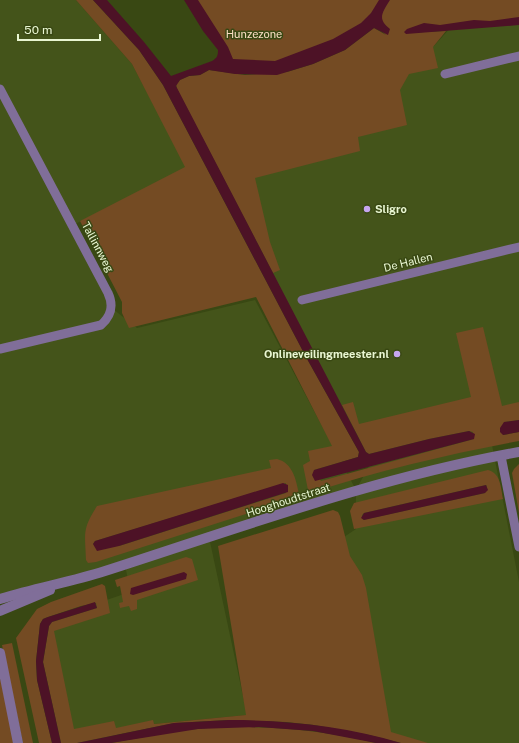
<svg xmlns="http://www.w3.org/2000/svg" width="519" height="743" font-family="'Public Sans',sans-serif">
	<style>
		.built { fill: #44541a }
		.green { fill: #744b23; fill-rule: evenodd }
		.water { fill: #4d1226 }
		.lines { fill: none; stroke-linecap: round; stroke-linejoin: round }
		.minor { stroke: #806e99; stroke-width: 9 }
		.tertiary { stroke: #806e99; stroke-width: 10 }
		.poi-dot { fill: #c6a6f0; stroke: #394813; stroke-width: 1.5 }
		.labels { text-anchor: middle; stroke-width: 3; stroke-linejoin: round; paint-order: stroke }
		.park-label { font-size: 11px; fill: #fbddc3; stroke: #394813 }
		.poi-label { font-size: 11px; font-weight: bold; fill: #e9f6d2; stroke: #394813; text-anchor: start }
		.street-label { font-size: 11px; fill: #e9f6d2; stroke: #394813 }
	</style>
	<rect width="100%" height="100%" fill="#394813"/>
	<polygon class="built" points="0,0 76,0 132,64 187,168 71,226 113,309 137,328 255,300 356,490 370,464 177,95 434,46 453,25 519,19 519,429 490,435 519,582 519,743 418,743 379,733 341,539 356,529 356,491 209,537 247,715 154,724 88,743 57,743 51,619 130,592 125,564 0,603"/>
	<g class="green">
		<path d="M76,0H93L139,50L163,85L306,357L359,452L358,457L314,470L321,481L474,439L473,432L469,431L429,439L369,454L366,452L342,405L353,402L359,424L471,397L456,333L483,327L502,406L519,402V420L504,422L503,435L519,432V441C449,454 381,470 313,492L308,490L303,465L310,461L308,451L332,446L256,297L129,328L122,313V302L80,221L185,167L132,64Z"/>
		<polygon points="192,0 519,0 519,21 404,33 446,31 433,47 438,68 409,74 400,90 407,125 358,137 360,151 255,178 270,242 280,270 273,273 177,89 176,84 180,80 189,76 200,75 209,70 245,75 287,72 313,64 345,50 374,28 386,35 375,24 295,61 236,69"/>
		<path d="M277,459C293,463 296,480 299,494L296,498L96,562L88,563L86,560C85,532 82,530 97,506L271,468L269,460ZM286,483V493L119,546L93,544L95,541Z"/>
		<polygon points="519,464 519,513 512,473 514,469"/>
		<path d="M488,470C501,473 501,489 503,499L354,529L350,511L354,503ZM486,485L487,486L485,493L363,520L362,515L364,513Z"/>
		<polygon points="333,510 338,512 340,516 350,556 362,575 366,588 391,732 428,743 401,743 369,735 314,725 286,722 229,720 174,723 77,743 61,743 43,662 49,626 52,622 97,608 96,603 81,606 48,617 43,619 40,624 36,661 37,680 52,743 39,743 16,638 37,609 51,602 102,584 105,586 110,613 54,631 74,729 114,721 116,728 153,720 154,724 246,715 218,546"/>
		<polygon points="186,557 192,559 198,580 137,600 137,609 131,611 129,606 120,608 119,603 123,602 120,586 117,587 115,580"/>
		<polygon points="12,643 33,743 23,743 2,645"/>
		<polygon points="0,676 14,743 0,743"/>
		<path d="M218,727C271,726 324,730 376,743H111L177,731Z"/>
	</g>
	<g class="water">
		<path d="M93,0H107L144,42L171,76L212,61C217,58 218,56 218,50L203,31L184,0H198L228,47L233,59L275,61L333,39L361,23L371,13L379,0H390C382,13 377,19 390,29L388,35L374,28L345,50L313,64L277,75L235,74L209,70L200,75L189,76L180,80L176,86L366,452L369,454L429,439L469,431L475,434L474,439L315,481L312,475L314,470L358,457L359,452L306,357L163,85L139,50Z"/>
		<polygon points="519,17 519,25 406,34 404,32 407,29 424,23 440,25 474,20 490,21"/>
		<polygon points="519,420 519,432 503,435 500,432 500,428 504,422"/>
		<polygon points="283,483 288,485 288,492 119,546 97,551 93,544 95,541"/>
		<polygon points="486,485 488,490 485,493 364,520 361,518 364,513"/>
		<polygon points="184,572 187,574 186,579 133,595 130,594 131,588"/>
		<polygon points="95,602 97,608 52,622 49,626 43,662 61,743 52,743 37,680 36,661 40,624 43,619 48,617"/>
		<path d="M229,720C287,720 346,726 401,743H376L313,731L259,727L198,729L111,743H77L174,723Z"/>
	</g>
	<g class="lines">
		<g class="minor">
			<polyline points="445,74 519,56"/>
			<path d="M0,89L108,293C114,306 111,316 101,325L0,349"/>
			<polyline points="302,300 519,247"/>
			<polyline points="501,456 519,547"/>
		</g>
		<g class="tertiary">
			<path d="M0,599C35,588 71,582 105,571C242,527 378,477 519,452"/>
			<polyline points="0,611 50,590"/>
			<polyline points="0,653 18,743"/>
		</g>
	</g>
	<g class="poi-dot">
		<circle cx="367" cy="209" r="4"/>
		<circle cx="397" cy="354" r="4"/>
	</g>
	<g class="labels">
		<g class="park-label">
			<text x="254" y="38">Hunzezone</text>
		</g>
		<g class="poi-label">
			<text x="375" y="213">Sligro</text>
			<text x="389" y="358" text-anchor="end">Onlineveilingmeester.nl</text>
		</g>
		<g class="street-label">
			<text transform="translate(98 247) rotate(62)" y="4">Tallinnweg</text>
			<text transform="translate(408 262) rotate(-14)" y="4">De Hallen</text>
			<text transform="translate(288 500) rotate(-18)" y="4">Hooghoudtstraat</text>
		</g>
	</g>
	<path d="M18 34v6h82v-6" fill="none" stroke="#e9f6d2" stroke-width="2"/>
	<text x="24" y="34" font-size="12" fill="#e9f6d2" stroke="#394813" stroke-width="3" paint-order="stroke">50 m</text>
</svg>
